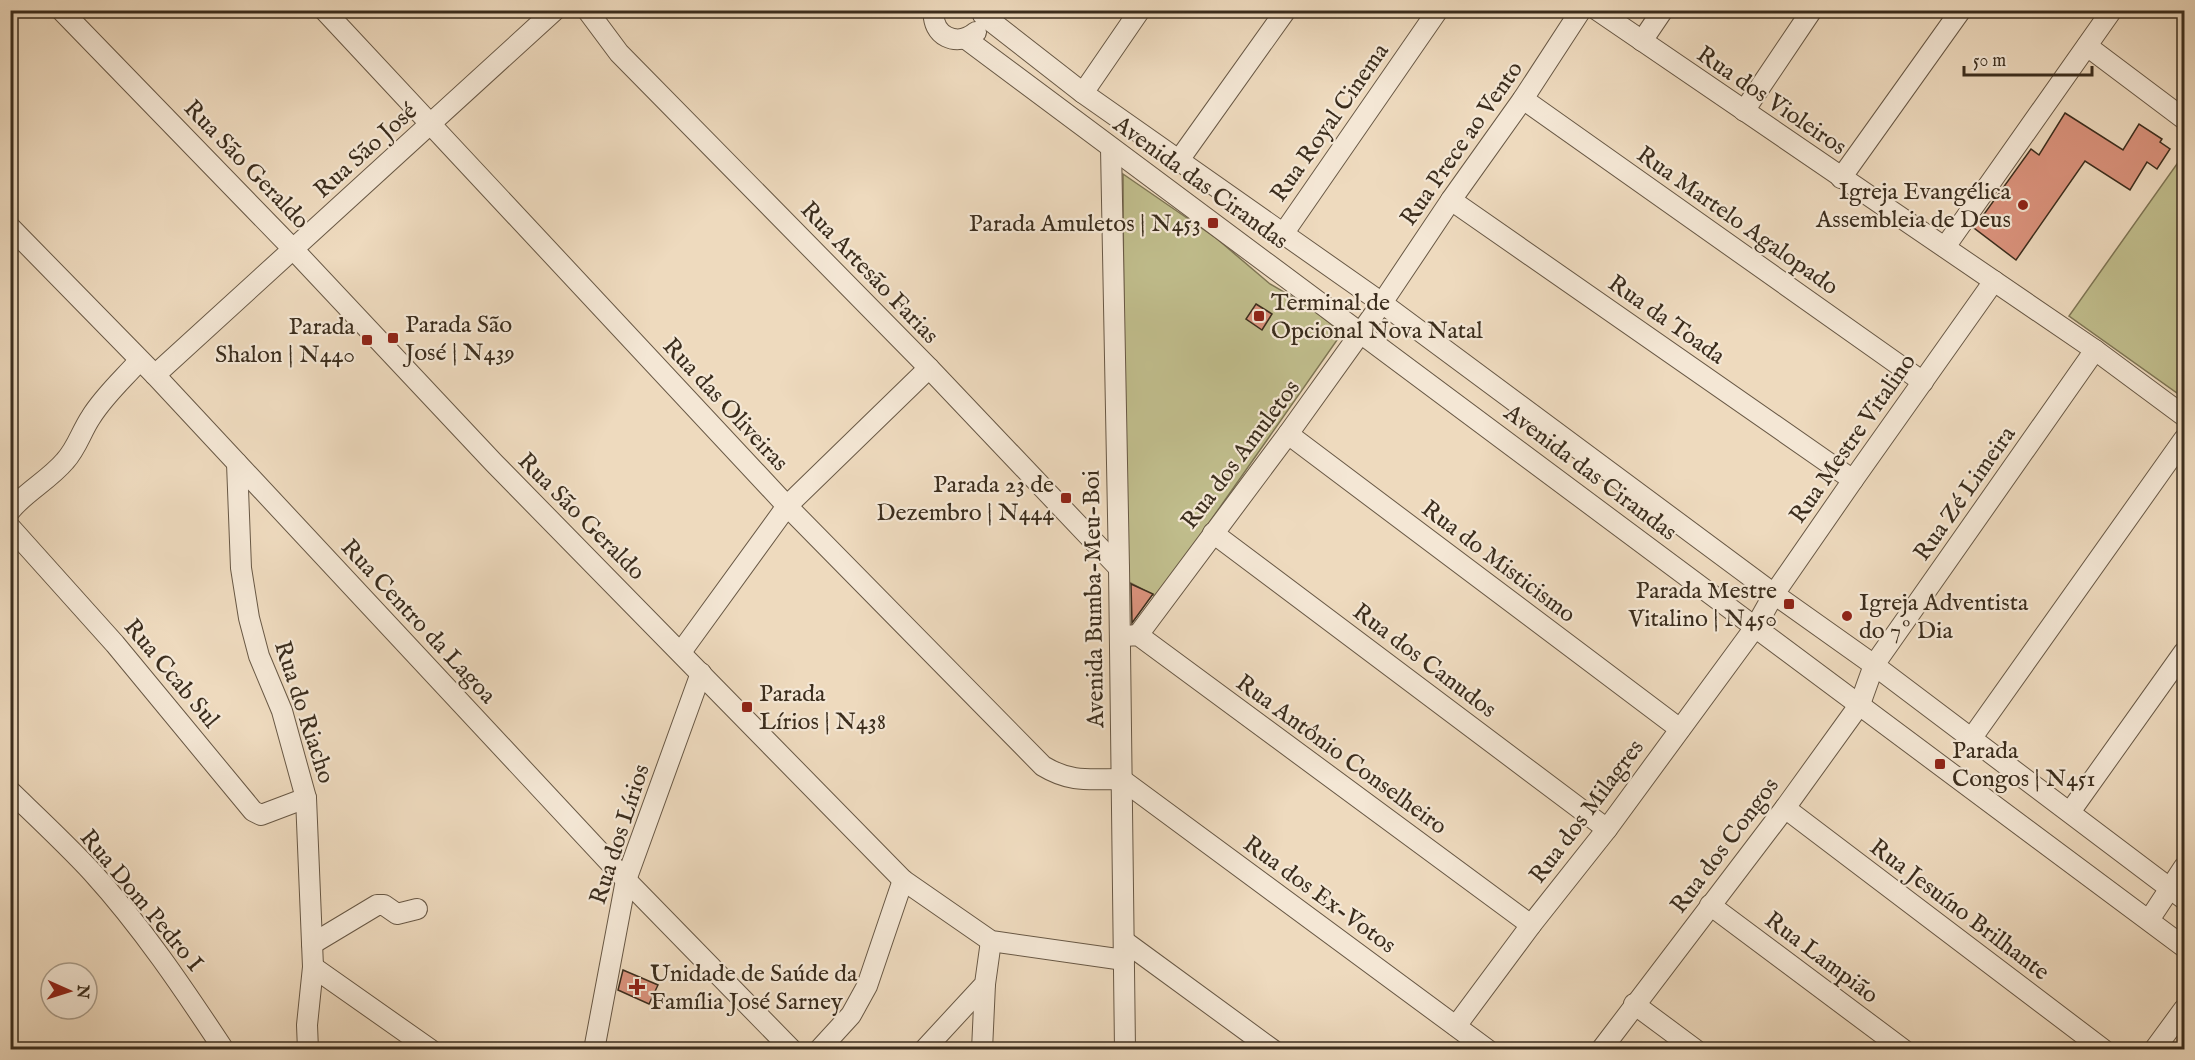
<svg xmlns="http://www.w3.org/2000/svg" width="2195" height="1060" font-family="'IM FELL English',serif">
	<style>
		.green { fill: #c0bd8c; stroke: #7e7554; stroke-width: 1.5 }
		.building { fill: #db937d; stroke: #3b2d1d; stroke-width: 1.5 }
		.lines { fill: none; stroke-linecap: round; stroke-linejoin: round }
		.minor-casing { stroke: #685845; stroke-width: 22 }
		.minor { stroke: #f4e7d5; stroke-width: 20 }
		.poi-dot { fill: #8f2418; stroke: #f4e7d5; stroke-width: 2 }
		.labels { text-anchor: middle; stroke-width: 4.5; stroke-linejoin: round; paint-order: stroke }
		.street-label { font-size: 24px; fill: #3b2d1d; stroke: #f4e7d5 }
		.poi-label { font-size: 24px; fill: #3b2d1d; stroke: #f4e7d5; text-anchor: start }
	</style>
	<rect width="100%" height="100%" fill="#eedabe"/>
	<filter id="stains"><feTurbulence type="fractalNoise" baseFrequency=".00333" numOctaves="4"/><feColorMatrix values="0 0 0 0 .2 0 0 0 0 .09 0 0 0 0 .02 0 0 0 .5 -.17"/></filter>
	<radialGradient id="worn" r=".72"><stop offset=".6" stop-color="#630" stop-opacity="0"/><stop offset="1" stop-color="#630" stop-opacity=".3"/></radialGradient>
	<g class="green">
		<polygon points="2184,154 2184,398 2069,316"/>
		<polygon points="1123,174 1216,238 1270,284 1310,307 1342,333 1157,597 1125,580"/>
	</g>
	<g class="building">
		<polygon points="2065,113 2123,150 2139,124 2162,139 2160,142 2170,149 2157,169 2147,162 2130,190 2085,161 2016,260 1974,228 2031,149 2039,155"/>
		<polygon points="1256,304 1272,314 1262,330 1246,319"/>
		<polygon points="1131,584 1153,594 1132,623"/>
		<polygon points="623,970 658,985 649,1004 618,990"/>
	</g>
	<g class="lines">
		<g class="minor-casing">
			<g id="minor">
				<polyline points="61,10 293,249 494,463 903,880 991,941 1124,960"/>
				<path d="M324,10L787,506L1043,766C1071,783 1090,779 1121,779L1488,1050"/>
				<polyline points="587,10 619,53 929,368 1119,568"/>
				<path d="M934,10C931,36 957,48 976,32"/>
				<polyline points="1597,10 2095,350 2184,416"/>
				<polyline points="983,15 1083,93 1382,303 1774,594 1874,665 2184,899"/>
				<polyline points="966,39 2184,947"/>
				<polyline points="1642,41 1663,10"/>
				<polyline points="2087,46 2184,119"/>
				<polyline points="1083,93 1140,10"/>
				<polyline points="1523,99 1923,382"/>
				<polyline points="1744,111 1812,10"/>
				<polyline points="1111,148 1119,568 1125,1050"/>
				<polyline points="1179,160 1286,10"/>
				<polyline points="1841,178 1961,10"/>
				<polyline points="1451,200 1853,480"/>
				<polyline points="10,227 155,375 626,880 792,1050"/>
				<polyline points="1283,234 1438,10"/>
				<polyline points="1945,247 2112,10"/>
				<polyline points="155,375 555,10"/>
				<polyline points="1288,434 1680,729"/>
				<polyline points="237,463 241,568 249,618 259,656 282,711 306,798 313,967 307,1025 308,1050"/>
				<path d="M10,511C24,493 49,480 65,461C77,448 81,432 91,417C104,396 123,379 139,361"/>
				<polyline points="10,527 115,644 253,811 261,815 306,798"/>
				<polyline points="1213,533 1607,829"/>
				<polyline points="1138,635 1288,434 1382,303 1451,200 1523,99 1581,10"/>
				<polyline points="1125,636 1138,635 1531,925"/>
				<polyline points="681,652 787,506 929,368"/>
				<polyline points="1971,739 2184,439"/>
				<path d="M10,791C38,818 66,844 92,872C142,927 183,988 224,1050"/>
				<polyline points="1785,808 2104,1050"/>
				<polyline points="2070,812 2184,652"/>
				<polyline points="1710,905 1904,1050"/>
				<polyline points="2149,920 2184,867"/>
				<polyline points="1124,941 1273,1050"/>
				<polyline points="312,944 377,905 384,905 397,914 417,909"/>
				<polyline points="313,967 431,1050"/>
				<polyline points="1634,1004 1696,1050"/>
				<polyline points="1456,1026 1531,925 1607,829 1756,626 1774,594 1853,480 1994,281"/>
				<polyline points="594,1050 626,880 701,673"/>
				<polyline points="819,1050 851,1015 867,986 903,880"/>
				<polyline points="924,1050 985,984 991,941"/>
				<polyline points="982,1050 985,984"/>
				<polyline points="1601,1050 1785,808 1860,704 1874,665 2095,350"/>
				<polyline points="2154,1050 2184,1009"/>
			</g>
		</g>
		<use href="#minor" class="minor"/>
	</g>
	<g class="poi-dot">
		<circle cx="2023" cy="205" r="6"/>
		<rect x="1207" y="217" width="12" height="12" rx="3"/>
		<rect x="1253" y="310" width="12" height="12" rx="3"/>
		<rect x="387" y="332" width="12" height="12" rx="3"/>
		<rect x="361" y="334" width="12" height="12" rx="3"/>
		<rect x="1060" y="492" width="12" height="12" rx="3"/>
		<rect x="1783" y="598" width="12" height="12" rx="3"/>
		<circle cx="1847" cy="616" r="6"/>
		<rect x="741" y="701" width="12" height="12" rx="3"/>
		<rect x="1934" y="758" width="12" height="12" rx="3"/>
		<path d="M634 978h6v6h6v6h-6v6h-6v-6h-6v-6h6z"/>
	</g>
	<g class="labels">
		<g class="street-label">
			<text transform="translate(1772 100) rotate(34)" y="8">Rua dos Violeiros</text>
			<text transform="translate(1329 122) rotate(-55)" y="8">Rua Royal Cinema</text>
			<text transform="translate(1461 143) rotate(-55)" y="8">Rua Prece ao Vento</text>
			<text transform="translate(365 150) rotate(-42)" y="8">Rua São José</text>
			<text transform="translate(247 164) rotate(46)" y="8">Rua São Geraldo</text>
			<text transform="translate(1201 182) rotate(36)" y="8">Avenida das Cirandas</text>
			<text transform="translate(1738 220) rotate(35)" y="8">Rua Martelo Agalopado</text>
			<text transform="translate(870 272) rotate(46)" y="8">Rua Artesão Farias</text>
			<text transform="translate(1667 319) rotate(35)" y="8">Rua da Toada</text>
			<text transform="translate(726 404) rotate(47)" y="8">Rua das Oliveiras</text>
			<text transform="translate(1852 438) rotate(-55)" y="8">Rua Mestre Vitalino</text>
			<text transform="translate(1240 454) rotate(-53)" y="8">Rua dos Amuletos</text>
			<text transform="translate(1591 472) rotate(37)" y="8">Avenida das Cirandas</text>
			<text transform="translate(1964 493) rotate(-55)" y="8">Rua Zé Limeira</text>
			<text transform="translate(582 516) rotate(45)" y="8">Rua São Geraldo</text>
			<text transform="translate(1499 561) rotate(37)" y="8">Rua do Misticismo</text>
			<text transform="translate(1093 599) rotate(-91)" y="8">Avenida Bumba-Meu-Boi</text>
			<text transform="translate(419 621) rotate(47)" y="8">Rua Centro da Lagoa</text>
			<text transform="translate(1425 660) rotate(37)" y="8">Rua dos Canudos</text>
			<text transform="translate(172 673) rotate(50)" y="8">Rua Ccab Sul</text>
			<text transform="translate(305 712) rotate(72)" y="8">Rua do Riacho</text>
			<text transform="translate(1342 754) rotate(36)" y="8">Rua Antônio Conselheiro</text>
			<text transform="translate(1586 811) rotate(-53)" y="8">Rua dos Milagres</text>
			<text transform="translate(619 834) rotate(-72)" y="8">Rua dos Lírios</text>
			<text transform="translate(1724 845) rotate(-53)" y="8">Rua dos Congos</text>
			<text transform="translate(1320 894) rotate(36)" y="8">Rua dos Ex-Votos</text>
			<text transform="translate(142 900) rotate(50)" y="8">Rua Dom Pedro I</text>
			<text transform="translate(1960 909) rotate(37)" y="8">Rua Jesuíno Brilhante</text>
			<text transform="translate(1822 957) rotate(37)" y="8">Rua Lampião</text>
		</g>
		<g class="poi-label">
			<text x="2011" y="199" text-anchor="end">Igreja Evangélica<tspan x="2011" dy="28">Assembleia de Deus</tspan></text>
			<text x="1201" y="231" text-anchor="end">Parada Amuletos | N453</text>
			<text x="1271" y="310">Terminal de<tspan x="1271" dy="28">Opcional Nova Natal</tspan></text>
			<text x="405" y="332">Parada São<tspan x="405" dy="28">José | N439</tspan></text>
			<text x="355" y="334" text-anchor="end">Parada<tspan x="355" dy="28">Shalon | N440</tspan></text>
			<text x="1054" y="492" text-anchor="end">Parada 23 de<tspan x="1054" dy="28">Dezembro | N444</tspan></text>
			<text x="1777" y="598" text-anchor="end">Parada Mestre<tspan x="1777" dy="28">Vitalino | N450</tspan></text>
			<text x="1859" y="610">Igreja Adventista<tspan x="1859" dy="28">do 7º Dia</tspan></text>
			<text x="759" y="701">Parada<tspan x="759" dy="28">Lírios | N438</tspan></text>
			<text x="1952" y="758">Parada<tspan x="1952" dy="28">Congos | N451</tspan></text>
			<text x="650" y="981">Unidade de Saúde da<tspan x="650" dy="28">Família José Sarney</tspan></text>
		</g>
	</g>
	<rect width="2195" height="1060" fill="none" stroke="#eedabe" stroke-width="36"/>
	<rect x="12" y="12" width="2171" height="1036" fill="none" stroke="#3b2d1d" stroke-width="3"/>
	<rect x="18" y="18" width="2159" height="1024" fill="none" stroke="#3b2d1d" stroke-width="1.5"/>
	<g transform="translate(69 991) rotate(93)"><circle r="28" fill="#f4e7d5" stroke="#aa9d8b" stroke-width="1.5"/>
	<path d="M0-4.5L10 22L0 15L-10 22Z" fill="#8f2418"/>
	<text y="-9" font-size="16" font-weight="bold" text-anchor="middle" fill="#3b2d1d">N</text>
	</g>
	<path d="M1964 66v9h128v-9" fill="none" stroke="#3b2d1d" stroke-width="3"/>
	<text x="1973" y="66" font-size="18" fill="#3b2d1d" stroke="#f4e7d5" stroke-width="4.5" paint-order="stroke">50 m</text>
	<rect width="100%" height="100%" filter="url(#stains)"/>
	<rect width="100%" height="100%" fill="url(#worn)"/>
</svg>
